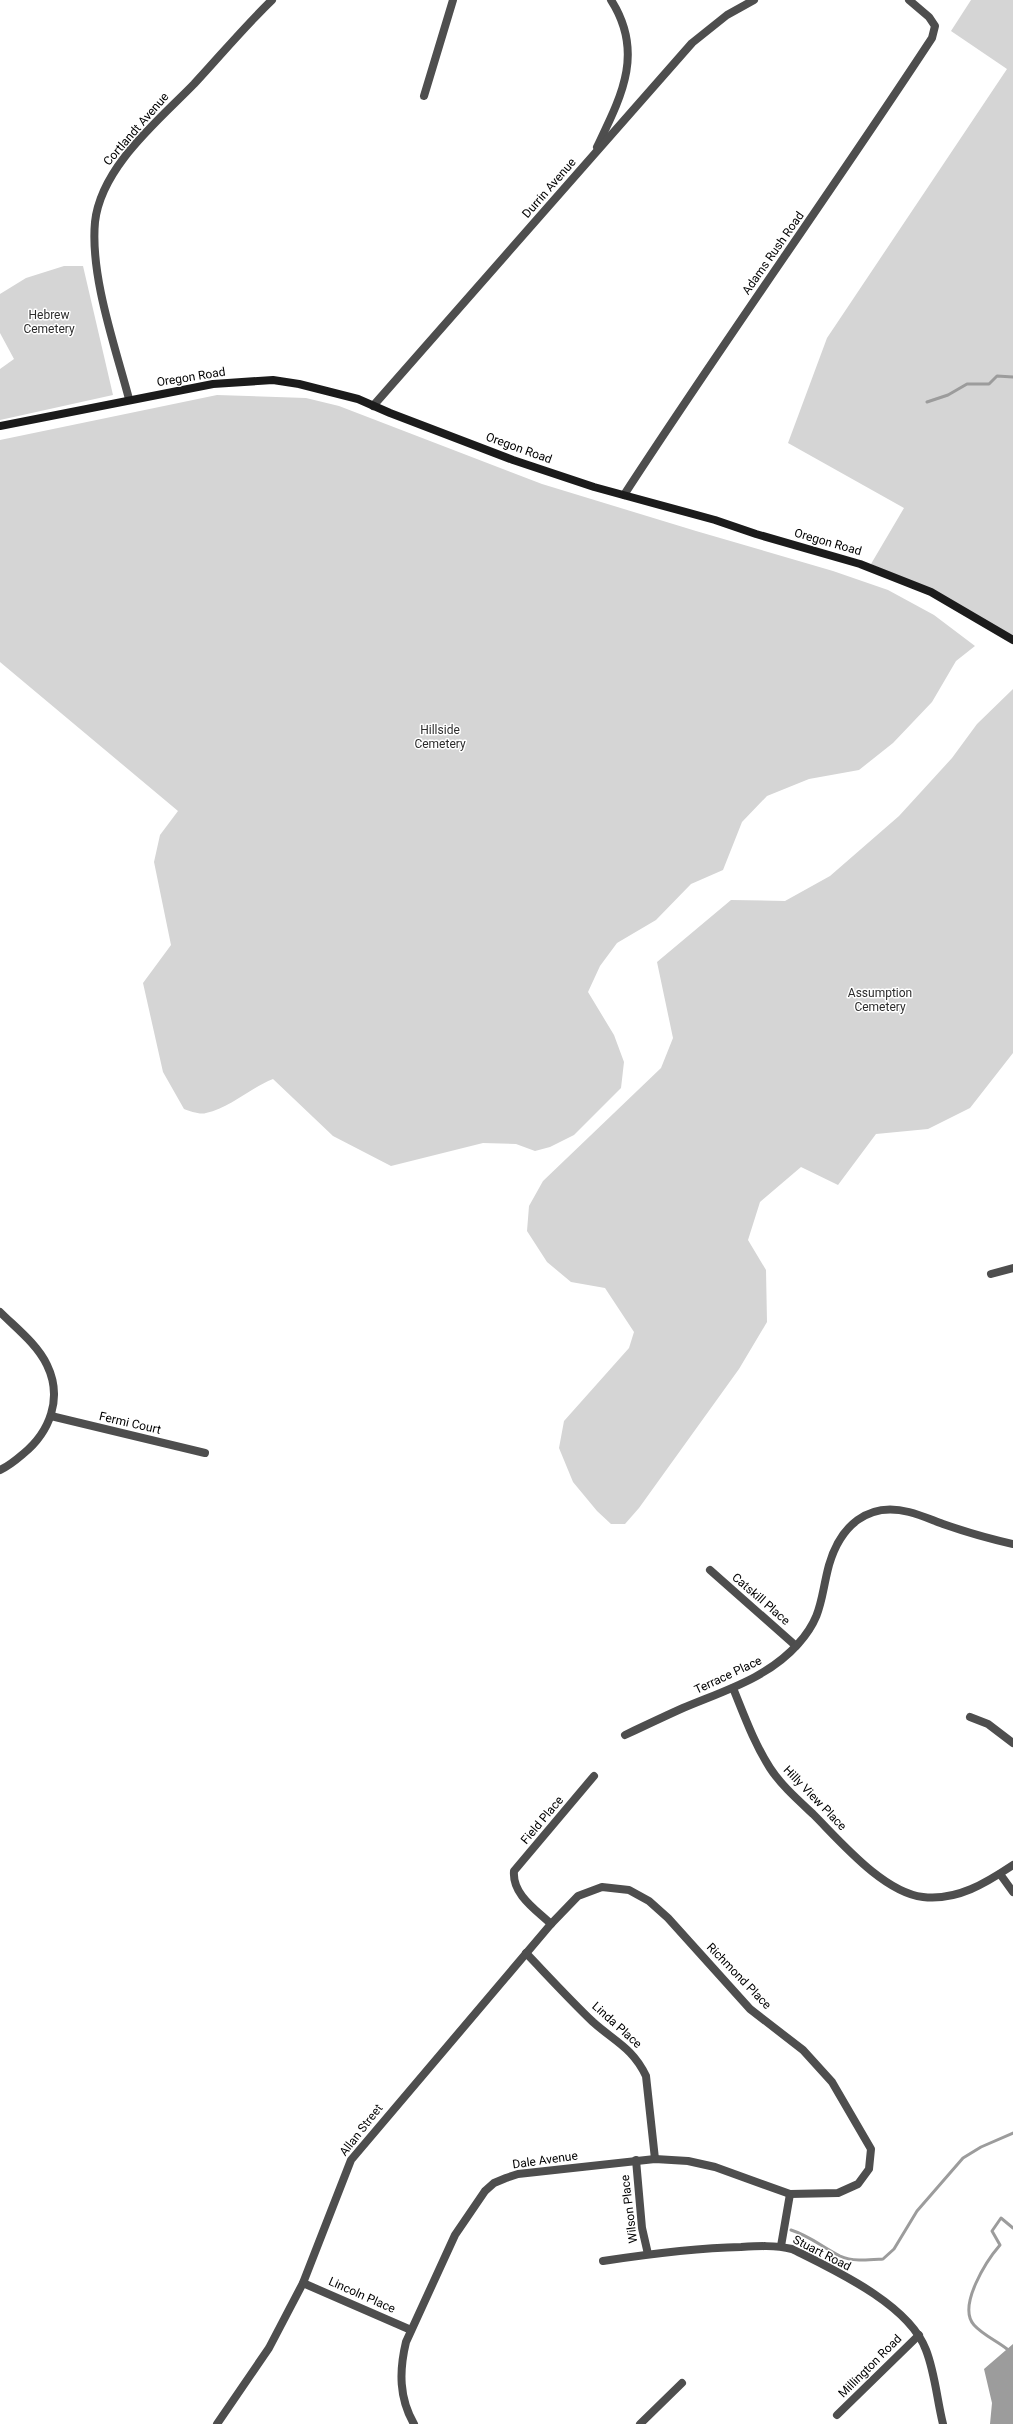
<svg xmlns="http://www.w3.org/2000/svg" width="1013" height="2424" font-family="Roboto,sans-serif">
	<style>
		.green { fill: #d5d5d5 }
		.water { fill: #9c9c9c }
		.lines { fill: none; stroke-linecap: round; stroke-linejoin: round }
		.stream { stroke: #9c9c9c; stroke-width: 3 }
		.street { stroke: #4e4e4e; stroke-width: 8 }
		.secondary { stroke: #1b1b1b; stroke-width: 8 }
		.labels { text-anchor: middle; stroke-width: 3; stroke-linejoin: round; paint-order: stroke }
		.street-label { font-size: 12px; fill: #000; stroke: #fff }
		.park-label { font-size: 12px; fill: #2c2c2c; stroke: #fff }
	</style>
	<rect width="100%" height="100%" fill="#fff"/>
	<g class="green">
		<polygon points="971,0 1013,0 1013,638 940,597 871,564 904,508 788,443 827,338 1007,69 951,31"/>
		<polygon points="64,266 83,266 113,395 0,420 0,369 14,359 0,333 0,294 26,278"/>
		<path d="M217,395L306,398L339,406L542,484L696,531L833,571L888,590L934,615L975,646L956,661L932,702L893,743L859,770L809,779L767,796L742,822L723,870L691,884L656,920L617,943L600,966L588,992L614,1035L624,1062L621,1088L574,1135L550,1147L535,1151L516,1144L483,1143L391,1166L333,1136L273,1079C250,1088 230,1108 206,1113C200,1115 190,1111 184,1109L163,1072L143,983L171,945L154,862L160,835L178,811L0,662V440Z"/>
		<polygon points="1013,689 1013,1053 970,1108 928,1129 876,1134 838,1185 801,1167 760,1202 748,1240 766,1270 767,1322 739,1369 639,1508 625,1524 611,1524 597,1511 573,1482 559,1448 564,1421 629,1348 634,1332 605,1288 571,1282 547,1262 527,1231 529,1206 543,1181 661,1068 673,1038 657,962 731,900 785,901 830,876 899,816 952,758 977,724"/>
	</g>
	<polygon class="water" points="1013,2344 1013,2424 990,2424 992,2403 984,2369"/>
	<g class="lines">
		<g class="stream">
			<polyline points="927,402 948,395 967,384 989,384 997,376 1013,377"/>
			<path d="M791,2230C810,2236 822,2247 840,2256C853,2262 869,2260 883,2259L894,2249L917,2211L963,2158L981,2147L1013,2133"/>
			<path d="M1007,2349C997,2341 983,2335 974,2325C957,2306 987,2260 1000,2245L992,2231L1001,2218L1013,2228"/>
		</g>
		<g class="street">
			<polyline points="424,96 453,0"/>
			<path d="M597,147C621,97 645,53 611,0"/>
			<path d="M129,399C115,346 90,276 95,222C101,167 158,121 194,84C220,56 244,27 272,0"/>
			<polyline points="373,406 692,43 727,15 754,0"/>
			<path d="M624,495C724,341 831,192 932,38L935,26L929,17L909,0"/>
			<polyline points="991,1274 1013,1268"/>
			<path d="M0,1312C16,1328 37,1344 47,1365C63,1398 50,1432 23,1454C16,1460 9,1466 0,1470"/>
			<polyline points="51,1416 205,1453"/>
			<polyline points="710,1570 796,1646"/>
			<path d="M733,1688C744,1715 754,1743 770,1768C781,1785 798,1800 813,1814C841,1842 883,1892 923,1897C957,1901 986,1883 1013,1865"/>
			<polyline points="970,1717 988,1724 1013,1743"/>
			<path d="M625,1735C644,1726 663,1717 683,1708C723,1691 768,1678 798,1644C823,1616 820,1599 829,1565C840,1527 867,1501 909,1512C921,1515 932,1520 943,1524C966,1532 990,1539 1013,1544"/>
			<polyline points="1000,1874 1013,1892"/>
			<path d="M551,1924C535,1909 512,1894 514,1871L594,1776"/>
			<path d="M526,1953C548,1976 570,2000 593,2022C614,2041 633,2048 646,2076L655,2159"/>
			<polyline points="636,2160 642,2228 648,2254"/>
			<polyline points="781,2246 790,2194"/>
			<path d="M603,2261C649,2254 694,2248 741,2247C758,2246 775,2245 792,2249C834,2270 909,2304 926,2350C935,2373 937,2400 943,2424"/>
			<polyline points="303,2283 411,2330"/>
			<polyline points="837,2415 919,2335"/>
			<path d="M217,2424L269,2348L303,2283L351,2160L551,1924L578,1896L602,1887L629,1890L649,1901L668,1918L750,2009L803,2050L832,2082L871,2149L869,2169L858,2184L838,2193L790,2194L715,2167L688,2161L655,2159L518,2174L506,2178L494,2183L485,2191L455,2235L406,2342C399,2371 399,2398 414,2424"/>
			<polyline points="640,2424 682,2383"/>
		</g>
		<polyline class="secondary" points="0,426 213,384 273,380 299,384 358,399 390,413 513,460 594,487 715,520 756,534 860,564 931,592 1013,640"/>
	</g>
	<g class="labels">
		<g class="street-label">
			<text transform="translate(136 129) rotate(-49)" y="4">Cortlandt Avenue</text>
			<text transform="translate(549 188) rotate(-49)" y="4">Durrin Avenue</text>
			<text transform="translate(773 253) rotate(-55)" y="4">Adams Rush Road</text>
			<text transform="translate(191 377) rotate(-9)" y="4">Oregon Road</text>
			<text transform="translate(519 448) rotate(20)" y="4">Oregon Road</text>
			<text transform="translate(828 542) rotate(16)" y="4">Oregon Road</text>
			<text transform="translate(130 1423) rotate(13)" y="4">Fermi Court</text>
			<text transform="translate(761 1599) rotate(41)" y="4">Catskill Place</text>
			<text transform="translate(728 1675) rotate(-25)" y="4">Terrace Place</text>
			<text transform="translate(815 1798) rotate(46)" y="4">Hilly View Place</text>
			<text transform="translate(542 1820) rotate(-50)" y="4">Field Place</text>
			<text transform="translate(739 1976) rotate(46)" y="4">Richmond Place</text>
			<text transform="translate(617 2025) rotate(42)" y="4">Linda Place</text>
			<text transform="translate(361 2130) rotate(-52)" y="4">Allan Street</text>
			<text transform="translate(545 2160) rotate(-8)" y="4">Dale Avenue</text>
			<text transform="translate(629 2209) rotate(-97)" y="4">Wilson Place</text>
			<text transform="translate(822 2253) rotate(27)" y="4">Stuart Road</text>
			<text transform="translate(362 2295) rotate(24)" y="4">Lincoln Place</text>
			<text transform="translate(870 2366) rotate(-45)" y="4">Millington Road</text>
		</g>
		<g class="park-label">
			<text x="49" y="319">Hebrew<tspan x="49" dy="14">Cemetery</tspan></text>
			<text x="440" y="734">Hillside<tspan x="440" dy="14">Cemetery</tspan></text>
			<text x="880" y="997">Assumption<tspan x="880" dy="14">Cemetery</tspan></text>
		</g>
	</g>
</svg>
